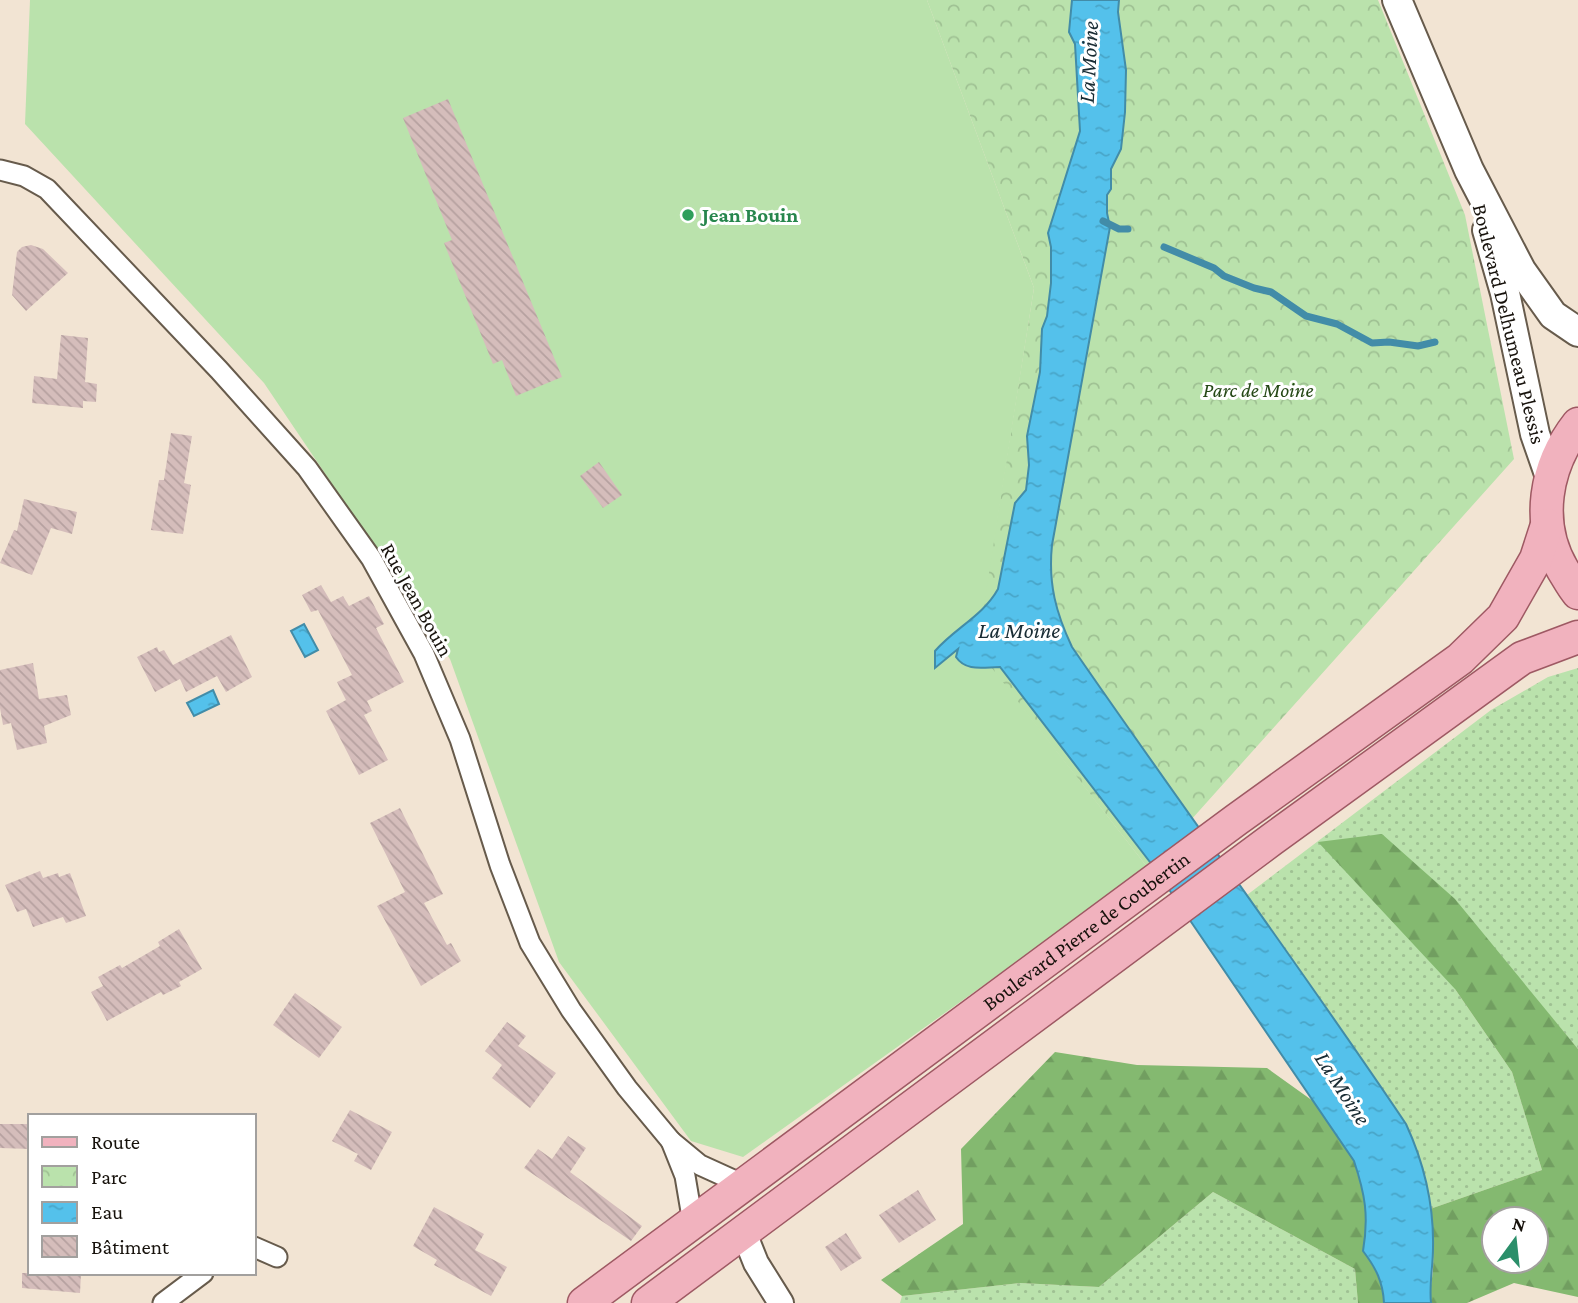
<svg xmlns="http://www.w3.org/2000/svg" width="1578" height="1303" font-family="'Crimson Pro',serif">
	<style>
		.grass { fill: url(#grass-dots) }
		.forest { fill: url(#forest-firs); fill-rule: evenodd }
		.park { fill: url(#park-crowns) }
		.pitch { fill: #bae2ac }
		.water { fill: url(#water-ripples); stroke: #428ca8; stroke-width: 2 }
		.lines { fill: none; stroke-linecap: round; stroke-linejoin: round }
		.stream { stroke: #428ca8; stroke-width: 7 }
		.building { fill: url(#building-back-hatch) }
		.minor-casing { stroke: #675b4c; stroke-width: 23 }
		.tertiary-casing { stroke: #675b4c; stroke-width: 28 }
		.secondary-casing { stroke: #675b4c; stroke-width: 32 }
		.primary-casing { stroke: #9e5963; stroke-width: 35 }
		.minor { stroke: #fff; stroke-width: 19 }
		.tertiary { stroke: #fff; stroke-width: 24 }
		.secondary { stroke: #fff; stroke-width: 28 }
		.primary { stroke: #f1b2be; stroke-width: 32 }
		.leisure-dot { fill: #2e9e5b; stroke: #fff; stroke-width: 2.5 }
		.labels { text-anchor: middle; stroke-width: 6; stroke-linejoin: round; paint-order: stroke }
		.leisure-label { font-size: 21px; font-weight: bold; fill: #27864d; stroke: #fff; text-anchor: start }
		.street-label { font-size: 21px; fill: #17120c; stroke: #fff }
		.park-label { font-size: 21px; font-style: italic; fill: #254816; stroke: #fff }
		.water-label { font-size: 23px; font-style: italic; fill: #192c34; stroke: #fff }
	</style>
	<defs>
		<pattern id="grass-dots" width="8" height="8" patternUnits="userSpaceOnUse" patternTransform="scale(1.75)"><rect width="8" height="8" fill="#bae2ac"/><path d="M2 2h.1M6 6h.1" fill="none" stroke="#9fc193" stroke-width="1.8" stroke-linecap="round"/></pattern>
		<pattern id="forest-firs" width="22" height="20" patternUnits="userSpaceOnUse" patternTransform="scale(1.75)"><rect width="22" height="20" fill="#84b970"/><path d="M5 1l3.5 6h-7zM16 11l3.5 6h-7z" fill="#719e60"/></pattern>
		<pattern id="park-crowns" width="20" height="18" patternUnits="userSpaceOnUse" patternTransform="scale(1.75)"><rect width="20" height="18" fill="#bae2ac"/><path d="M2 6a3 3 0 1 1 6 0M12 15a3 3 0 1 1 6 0" fill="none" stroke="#9fc193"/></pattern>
		<pattern id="water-ripples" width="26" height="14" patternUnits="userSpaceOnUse" patternTransform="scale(1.75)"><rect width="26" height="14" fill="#54c1eb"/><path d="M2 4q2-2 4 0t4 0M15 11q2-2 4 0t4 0" fill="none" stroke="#48a5c8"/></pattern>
		<pattern id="building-back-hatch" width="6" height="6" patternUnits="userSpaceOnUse" patternTransform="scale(1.75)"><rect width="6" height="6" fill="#d5bdbb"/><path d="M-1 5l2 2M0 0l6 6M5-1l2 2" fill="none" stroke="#b6a1a0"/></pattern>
	</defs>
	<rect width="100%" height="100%" fill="#f2e4d3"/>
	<g class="grass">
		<polygon points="1578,668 1578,1049 1521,981 1455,989 1512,1072 1542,1170 1430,1209 1425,1175 1406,1124 1247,895 1491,710 1548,677"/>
		<polygon points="1213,1192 1355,1269 1358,1303 900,1303 902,1296 1020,1283 1099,1287"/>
	</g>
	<g class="forest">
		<path d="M1382,834L1455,899L1578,1049V1297L1514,1283L1467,1303H1431C1429,1291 1432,1282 1433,1270C1434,1250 1432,1229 1430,1209L1542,1170L1512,1072L1455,989L1318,842ZM1494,1219H1536V1261H1494Z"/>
		<path d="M1055,1052L1137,1065L1267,1068L1313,1101L1354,1161L1366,1203V1231L1363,1251C1375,1268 1383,1282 1384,1303H1358L1355,1269L1213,1192L1099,1287L1020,1283L902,1296L881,1280L963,1224L961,1149Z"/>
	</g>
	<polygon class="park" points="927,0 1378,0 1465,215 1514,459 1148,868 976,649 1034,288"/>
	<polygon class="pitch" points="30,0 927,0 1034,288 977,649 1148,868 743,1157 691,1141 559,962 450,659 264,383 25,124"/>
	<g class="water">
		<path d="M1072,0H1119L1118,12L1126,70L1125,112L1121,149L1111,169V189L1107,195V213L1110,227L1052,545C1048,584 1056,613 1072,647C1182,807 1298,963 1406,1124C1424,1163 1434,1205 1433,1248C1433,1267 1429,1285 1431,1303H1384C1383,1282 1376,1268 1363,1251C1369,1216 1365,1194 1354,1161L1153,866L1000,667C984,667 966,672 956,657L958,649L935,668V651C955,628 983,616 998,589L1015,503L1026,490L1029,465L1027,436L1040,372L1042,329L1047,316L1051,283V247L1048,233L1080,131L1075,44L1069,32Z"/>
		<polygon points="304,624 318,650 305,657 291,631"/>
		<polygon points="213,690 219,704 194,716 187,703"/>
	</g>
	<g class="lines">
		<g class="stream">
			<polyline points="1103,221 1119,229 1128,229"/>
			<polyline points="1164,247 1214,268 1224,276 1254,288 1271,292 1306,316 1337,324 1372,343 1389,342 1418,346 1435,342"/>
		</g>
	</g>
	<g class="building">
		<polygon points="448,99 562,377 516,396 502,360 493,364 454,268 444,243 452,240 403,118"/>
		<polygon points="31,245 43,249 68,273 26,311 12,295 17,252 22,247"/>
		<polygon points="61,335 88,338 85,382 97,384 96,402 83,401 83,408 32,403 34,376 57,379"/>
		<polygon points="171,433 192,436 184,483 191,485 183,534 151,530 159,480 164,480"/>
		<polygon points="599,462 622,495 603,508 580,476"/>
		<polygon points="24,499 77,512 72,534 51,528 32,575 0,563 14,530 17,531"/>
		<polygon points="321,585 331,602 343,596 349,606 369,596 384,624 376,628 404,682 367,701 372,711 364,715 388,760 359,775 326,711 346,700 337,682 352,675 318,610 311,612 302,595"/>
		<polygon points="231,635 252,677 226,692 217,676 186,692 180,679 155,692 137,657 157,647 159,652 164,650 173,665"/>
		<polygon points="33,663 39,699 67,695 71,715 44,726 47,743 17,750 11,723 3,725 0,708 0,670"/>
		<polygon points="400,808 443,894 424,903 447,945 451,943 461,961 421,986 377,906 405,892 370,823"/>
		<polygon points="40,871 43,878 58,873 59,877 70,873 86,916 66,923 63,917 33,927 26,909 17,912 5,885"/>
		<polygon points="179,929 202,969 179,982 181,986 163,995 161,992 107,1021 91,992 103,986 98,977 120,965 122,968 160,946 158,942"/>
		<polygon points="295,993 342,1027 319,1058 273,1025"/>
		<polygon points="507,1022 526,1036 518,1046 556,1073 530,1108 492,1078 502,1065 485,1051"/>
		<polygon points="350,1110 392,1132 371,1170 354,1161 358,1154 332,1141"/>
		<polygon points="0,1124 30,1124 30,1149 0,1148"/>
		<polygon points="568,1136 586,1148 570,1172 642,1226 631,1241 524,1168 538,1149 552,1159"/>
		<polygon points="918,1190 936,1220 899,1243 879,1215"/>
		<polygon points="434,1207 484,1234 475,1250 507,1267 491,1296 434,1265 437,1260 413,1246"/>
		<polygon points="846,1233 862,1258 841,1271 825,1247"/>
		<polygon points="22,1273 81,1273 80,1293 22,1288"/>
	</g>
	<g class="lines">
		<g class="minor-casing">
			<g id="minor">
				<polyline points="0,170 24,176 47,189 219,370 307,468 371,558 424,654 460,739 500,865 530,943 571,1010 627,1088 671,1141"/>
				<polyline points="693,1223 685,1176 671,1141 700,1165 744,1185"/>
				<polyline points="254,1247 277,1257"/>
				<polyline points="163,1303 203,1273"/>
			</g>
		</g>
		<g class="tertiary-casing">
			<polyline id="tertiary" points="744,1233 756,1263 781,1303"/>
		</g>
		<g class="secondary-casing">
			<g id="secondary">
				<polyline points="1397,0 1469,170 1521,270 1553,315 1578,332"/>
				<polyline points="1487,230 1505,293 1535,434 1550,477"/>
			</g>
		</g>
		<g class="primary-casing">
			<g id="primary">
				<path d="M1578,424C1545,466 1535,523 1563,570C1568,578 1572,586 1578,593"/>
				<path id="s1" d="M584,1303L1236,820L1460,659L1503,617L1536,559L1547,525"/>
				<polyline points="648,1303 1271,840 1522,658 1578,637"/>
			</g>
		</g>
		<use href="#minor" class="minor"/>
		<use href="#tertiary" class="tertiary"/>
		<use href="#secondary" class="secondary"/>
		<use href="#primary" class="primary"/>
	</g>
	<circle class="leisure-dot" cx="688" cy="215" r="7"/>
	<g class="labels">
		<g class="leisure-label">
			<text x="702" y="222">Jean Bouin</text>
		</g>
		<g class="street-label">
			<text transform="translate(1509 324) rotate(76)" y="7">Boulevard Delhumeau Plessis</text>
			<text transform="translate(417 600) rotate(61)" y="7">Rue Jean Bouin</text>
			<text dy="7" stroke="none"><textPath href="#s1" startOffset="625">Boulevard Pierre de Coubertin</textPath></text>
		</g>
		<g class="park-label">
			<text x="1258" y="397">Parc de Moine</text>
		</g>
		<g class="water-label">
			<text transform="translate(1088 62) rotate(-87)" y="8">La Moine</text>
			<text x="1019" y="638">La Moine</text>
			<text transform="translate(1343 1088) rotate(57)" y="8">La Moine</text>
		</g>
	</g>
	<rect x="28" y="1114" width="228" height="161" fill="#ffffff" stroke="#a2a09e" stroke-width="2"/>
	<rect x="42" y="1137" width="35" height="10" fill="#f1b2be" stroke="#a2a09e" stroke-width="2"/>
	<text x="91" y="1149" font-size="21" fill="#17120c">Route</text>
	<rect x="42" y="1166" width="35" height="21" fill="url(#park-crowns)" stroke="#a2a09e" stroke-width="2"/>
	<text x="91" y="1184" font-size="21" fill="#17120c">Parc</text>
	<rect x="42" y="1202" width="35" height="21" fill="url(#water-ripples)" stroke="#a2a09e" stroke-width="2"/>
	<text x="91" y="1219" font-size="21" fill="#17120c">Eau</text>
	<rect x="42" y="1236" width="35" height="21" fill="url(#building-back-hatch)" stroke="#a2a09e" stroke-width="2"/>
	<text x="91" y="1254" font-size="21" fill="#17120c">Bâtiment</text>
	<g transform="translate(1515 1240) rotate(15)"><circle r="33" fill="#ffffff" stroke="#a2a09e" stroke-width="2"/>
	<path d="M0-5L12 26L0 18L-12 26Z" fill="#2b8f6a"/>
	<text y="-10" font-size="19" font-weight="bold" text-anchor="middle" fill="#17120c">N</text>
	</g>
</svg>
